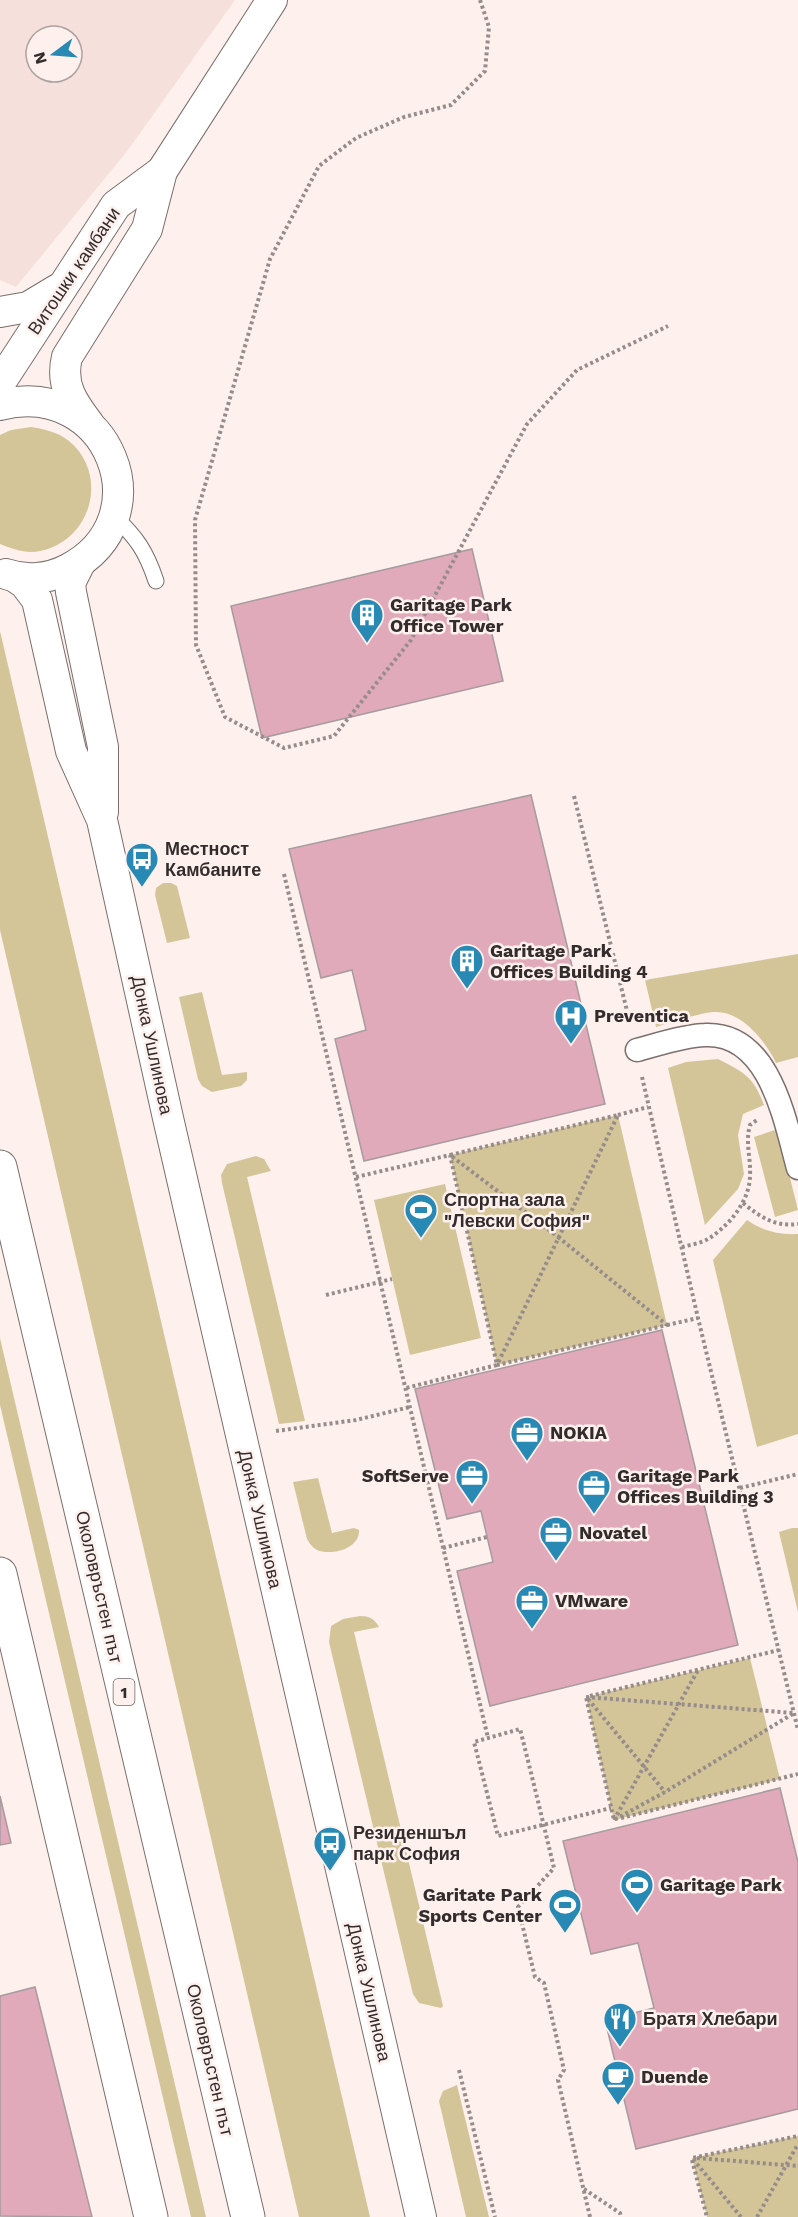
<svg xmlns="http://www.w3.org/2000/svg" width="798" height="2217" font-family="'Work Sans',sans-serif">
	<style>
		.built { fill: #f6e0dc; fill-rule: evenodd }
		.green { fill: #d4c599 }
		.building { fill: #e0aabb; stroke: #a79b9f; stroke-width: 1.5 }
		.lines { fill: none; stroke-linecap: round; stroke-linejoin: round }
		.service-casing { stroke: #7a6f6d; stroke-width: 17 }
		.pedestrian-casing { stroke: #7a6f6d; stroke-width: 25 }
		.minor-casing { stroke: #7a6f6d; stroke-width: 32 }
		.trunk-casing { stroke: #7a6f6d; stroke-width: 35 }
		.path { stroke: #968d8b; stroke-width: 4; stroke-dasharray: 3 3; stroke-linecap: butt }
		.service { stroke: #fff; stroke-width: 15 }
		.pedestrian { stroke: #fff; stroke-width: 22 }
		.minor { stroke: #fff; stroke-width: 30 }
		.trunk { stroke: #fff; stroke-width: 33 }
		.labels { text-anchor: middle; stroke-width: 5; stroke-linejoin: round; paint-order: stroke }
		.shield { fill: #fdf0ed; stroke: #6f6866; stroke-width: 1.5 }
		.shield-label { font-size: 16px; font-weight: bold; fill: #322d2c }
		.street-label { font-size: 18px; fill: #322d2c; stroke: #fdf0ed }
		.poi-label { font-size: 18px; font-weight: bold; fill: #322d2c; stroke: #fdf0ed; text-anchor: start }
	</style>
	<rect width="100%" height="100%" fill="#fdf0ed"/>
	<path class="built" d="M0,0H235L128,150L16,287L0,280ZM36,36H72V72H36Z"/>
	<g class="green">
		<path d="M31,427C44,429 58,432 69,441C110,475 91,541 40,551C26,554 13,549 0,544V435L11,430Z"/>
		<polygon points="0,631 370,2217 299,2217 0,930"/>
		<polygon points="163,883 171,883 177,886 190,938 167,943 155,895 156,888"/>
		<path d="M798,954V1057L776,1063C766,1042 742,1011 715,1012C702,1012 670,1023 656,1027L645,980Z"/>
		<polygon points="202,992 222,1075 247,1072 247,1080 241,1086 212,1092 202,1086 198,1079 179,997"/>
		<path d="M718,1059C745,1073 753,1076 764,1105L743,1114L738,1135L744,1174L738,1189L705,1225L668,1068L686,1062Z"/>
		<polygon points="618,1115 667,1325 497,1365 450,1155"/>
		<polygon points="778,1129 798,1210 775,1217 754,1137"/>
		<polygon points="256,1156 264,1159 271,1171 247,1177 305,1421 279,1424 222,1183 221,1175 227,1164"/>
		<polygon points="445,1184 481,1338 410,1355 374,1200"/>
		<path d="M747,1220C763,1231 778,1235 798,1234V1434L757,1447L713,1260Z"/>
		<polygon points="0,1338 206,2217 191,2217 0,1405"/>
		<path d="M318,1478L332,1533L354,1528L359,1530C360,1549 331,1556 317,1550C312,1547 310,1544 307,1539L293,1482Z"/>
		<polygon points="792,1528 798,1528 798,1612 779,1532"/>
		<path d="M360,1616C369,1616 375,1619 379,1627L354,1632L443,2006L441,2008L419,2003L413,1994L329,1642L331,1626L343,1619Z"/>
		<polygon points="750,1658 780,1779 614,1820 586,1697"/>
		<polygon points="457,2085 489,2217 466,2217 439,2101 443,2091"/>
		<polygon points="798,2136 798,2217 707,2217 692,2158"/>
	</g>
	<g class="building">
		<polygon points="472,549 503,681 262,738 231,606"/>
		<polygon points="531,795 605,1104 364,1161 335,1039 366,1030 352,970 321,978 289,849"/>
		<polygon points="662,1330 738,1645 490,1706 457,1571 493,1562 481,1511 447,1519 415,1389"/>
		<polygon points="780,1788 798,1862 798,2109 636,2149 605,2020 654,2008 638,1943 591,1954 563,1841"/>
		<polygon points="0,1796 11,1843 0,1845"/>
		<polygon points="35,1987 92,2217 0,2216 0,1996"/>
	</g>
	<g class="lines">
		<g class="service-casing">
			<path id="service" d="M114,516C137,538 146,551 156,581"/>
		</g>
		<g class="pedestrian-casing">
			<path id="pedestrian" d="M637,1050C656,1045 686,1035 705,1035C770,1032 785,1121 798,1168"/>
		</g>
		<g class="minor-casing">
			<g id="minor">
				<polyline points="0,312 28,307 58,289"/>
				<polyline points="0,383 116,205 162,171"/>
				<path d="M0,405C109,377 165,519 68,569C49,579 26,581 6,574"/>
				<path d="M89,424C73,403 60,385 67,357L147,229L162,171L272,0"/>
				<polyline points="80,563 70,583 71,592 103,747 103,812"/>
				<polyline points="15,577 25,584 37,600 71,751 102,820 168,1118 421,2217"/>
			</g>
		</g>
		<g class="trunk-casing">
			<g id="trunk">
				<polyline points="0,1167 248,2217"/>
				<polyline points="0,1574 151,2217"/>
			</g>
		</g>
		<g class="path">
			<polyline points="480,0 489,27 485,71 451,105 404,117 356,138 319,166 270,259 195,520 196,645 225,717 284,748 334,736 411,640 527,424 577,370 668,326"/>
			<polyline points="574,796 630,1023"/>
			<polyline points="284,874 488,1738"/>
			<polyline points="642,1077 698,1318 798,1730"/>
			<polyline points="618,1115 648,1107"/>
			<polyline points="356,1177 450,1155 497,1365 406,1388"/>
			<path d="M743,1203C760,1217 775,1227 798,1224"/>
			<polyline points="558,1237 667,1325 497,1365 618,1115 450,1155 558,1237"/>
			<path d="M682,1247C690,1245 701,1243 708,1239C729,1226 750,1201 750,1175C751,1158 745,1143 750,1125L757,1120"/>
			<polyline points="326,1295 392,1279"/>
			<polyline points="667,1325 698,1318"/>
			<polyline points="276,1431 356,1420 410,1407"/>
			<polyline points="740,1488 798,1474"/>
			<polyline points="443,1548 487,1537"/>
			<polyline points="590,1696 779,1650"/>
			<polygon points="586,1697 794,1713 665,1792 614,1820"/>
			<polyline points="588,1699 665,1792"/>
			<polyline points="621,1818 798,1774"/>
			<polyline points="614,1820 698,1670"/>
			<polyline points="459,2070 495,2217"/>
			<polyline points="697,2158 798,2166"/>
			<polyline points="692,2160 707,2217"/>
			<polyline points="584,2189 620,2213 621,2217"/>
			<path d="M590,2217L558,2080L564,2070L544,1983L535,1977L518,1907L554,1868C543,1822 532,1776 520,1729L474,1742L498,1836L611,1808"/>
			<polyline points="741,2217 692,2158 798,2136"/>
			<polyline points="757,2217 798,2144"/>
		</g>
		<use href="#service" class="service"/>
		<use href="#pedestrian" class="pedestrian"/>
		<use href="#minor" class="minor"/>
		<use href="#trunk" class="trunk"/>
	</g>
	<defs>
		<g id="building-pin" transform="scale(1.725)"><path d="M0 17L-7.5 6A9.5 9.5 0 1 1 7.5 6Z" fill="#2889b4" stroke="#fdf0ed"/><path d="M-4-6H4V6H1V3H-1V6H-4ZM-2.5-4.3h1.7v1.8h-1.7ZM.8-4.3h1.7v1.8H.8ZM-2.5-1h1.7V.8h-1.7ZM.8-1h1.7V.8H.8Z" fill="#fff"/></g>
		<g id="bus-pin" transform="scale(1.725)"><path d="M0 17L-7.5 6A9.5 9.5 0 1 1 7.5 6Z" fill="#2889b4" stroke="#fdf0ed"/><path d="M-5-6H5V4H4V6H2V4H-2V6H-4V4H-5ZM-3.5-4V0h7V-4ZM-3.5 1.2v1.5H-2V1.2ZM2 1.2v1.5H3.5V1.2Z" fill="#fff"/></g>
		<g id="hospital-pin" transform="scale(1.725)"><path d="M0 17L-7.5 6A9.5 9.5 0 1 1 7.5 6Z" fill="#2889b4" stroke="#fdf0ed"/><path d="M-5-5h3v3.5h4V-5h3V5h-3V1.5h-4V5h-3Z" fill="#fff"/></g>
		<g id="stadium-pin" transform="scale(1.725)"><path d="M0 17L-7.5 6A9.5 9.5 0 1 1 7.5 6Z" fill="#2889b4" stroke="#fdf0ed"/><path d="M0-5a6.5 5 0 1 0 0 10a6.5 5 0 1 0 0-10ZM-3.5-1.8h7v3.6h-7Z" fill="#fff"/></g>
		<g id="office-pin" transform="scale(1.725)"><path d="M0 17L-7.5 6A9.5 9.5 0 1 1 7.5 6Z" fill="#2889b4" stroke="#fdf0ed"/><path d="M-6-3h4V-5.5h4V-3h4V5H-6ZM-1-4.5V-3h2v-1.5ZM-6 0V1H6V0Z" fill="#fff"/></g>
		<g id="restaurant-pin" transform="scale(1.725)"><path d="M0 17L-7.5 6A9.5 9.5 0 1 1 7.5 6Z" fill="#2889b4" stroke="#fdf0ed"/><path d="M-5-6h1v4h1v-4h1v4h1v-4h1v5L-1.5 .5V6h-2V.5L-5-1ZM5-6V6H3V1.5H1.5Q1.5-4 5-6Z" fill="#fff"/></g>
		<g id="cafe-pin" transform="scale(1.725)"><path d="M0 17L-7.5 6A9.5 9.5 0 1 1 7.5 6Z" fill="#2889b4" stroke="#fdf0ed"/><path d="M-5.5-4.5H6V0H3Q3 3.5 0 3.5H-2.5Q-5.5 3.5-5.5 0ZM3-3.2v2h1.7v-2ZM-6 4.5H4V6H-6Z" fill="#fff"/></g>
	</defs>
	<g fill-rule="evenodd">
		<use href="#building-pin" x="367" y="615"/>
		<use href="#bus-pin" x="142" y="859"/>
		<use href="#building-pin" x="467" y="961"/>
		<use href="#hospital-pin" x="571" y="1016"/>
		<use href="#stadium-pin" x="421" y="1210"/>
		<use href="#office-pin" x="527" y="1433"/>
		<use href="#office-pin" x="472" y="1476"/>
		<use href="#office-pin" x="594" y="1486"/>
		<use href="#office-pin" x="556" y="1533"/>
		<use href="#office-pin" x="532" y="1601"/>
		<use href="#bus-pin" x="330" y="1843"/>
		<use href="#stadium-pin" x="637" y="1885"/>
		<use href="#stadium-pin" x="565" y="1905"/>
		<use href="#restaurant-pin" x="620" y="2019"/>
		<use href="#cafe-pin" x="618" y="2077"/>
	</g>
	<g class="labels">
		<rect class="shield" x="113.5" y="1679" width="21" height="26" rx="4.5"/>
		<g class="shield-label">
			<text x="124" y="1698">1</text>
		</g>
		<g class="street-label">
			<text transform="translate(74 271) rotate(-56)" y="6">Витошки камбани</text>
			<text transform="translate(152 1045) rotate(78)" y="6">Донка Ушлинова</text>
			<text transform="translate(260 1519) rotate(77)" y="6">Донка Ушлинова</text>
			<text transform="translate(99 1587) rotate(77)" y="6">Околовръстен път</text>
			<text transform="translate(369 1992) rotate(77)" y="6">Донка Ушлинова</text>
			<text transform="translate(210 2060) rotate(77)" y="6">Околовръстен път</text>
		</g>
		<g class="poi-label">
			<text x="390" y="611">Garitage Park<tspan x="390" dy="21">Office Tower</tspan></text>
			<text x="165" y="855">Местност<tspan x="165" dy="21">Камбаните</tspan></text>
			<text x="490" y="957">Garitage Park<tspan x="490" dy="21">Offices Building 4</tspan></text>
			<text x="594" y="1022">Preventica</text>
			<text x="444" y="1206">Спортна зала<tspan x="444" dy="21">"Левски София"</tspan></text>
			<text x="550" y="1439">NOKIA</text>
			<text x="449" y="1482" text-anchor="end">SoftServe</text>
			<text x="617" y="1482">Garitage Park<tspan x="617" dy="21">Offices Building 3</tspan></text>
			<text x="579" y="1539">Novatel</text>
			<text x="555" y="1607">VMware</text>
			<text x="353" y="1839">Резиденшъл<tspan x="353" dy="21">парк София</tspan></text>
			<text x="660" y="1891">Garitage Park</text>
			<text x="542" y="1901" text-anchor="end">Garitate Park<tspan x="542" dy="21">Sports Center</tspan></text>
			<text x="643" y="2025">Братя Хлебари</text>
			<text x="641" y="2083">Duende</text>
		</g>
	</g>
	<g transform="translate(54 54) rotate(254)"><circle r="28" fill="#fdf0ed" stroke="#aca2a0" stroke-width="1.5"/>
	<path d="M0-4.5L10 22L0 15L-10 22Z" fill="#2889b4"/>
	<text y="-9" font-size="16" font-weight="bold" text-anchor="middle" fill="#322d2c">N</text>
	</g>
</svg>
